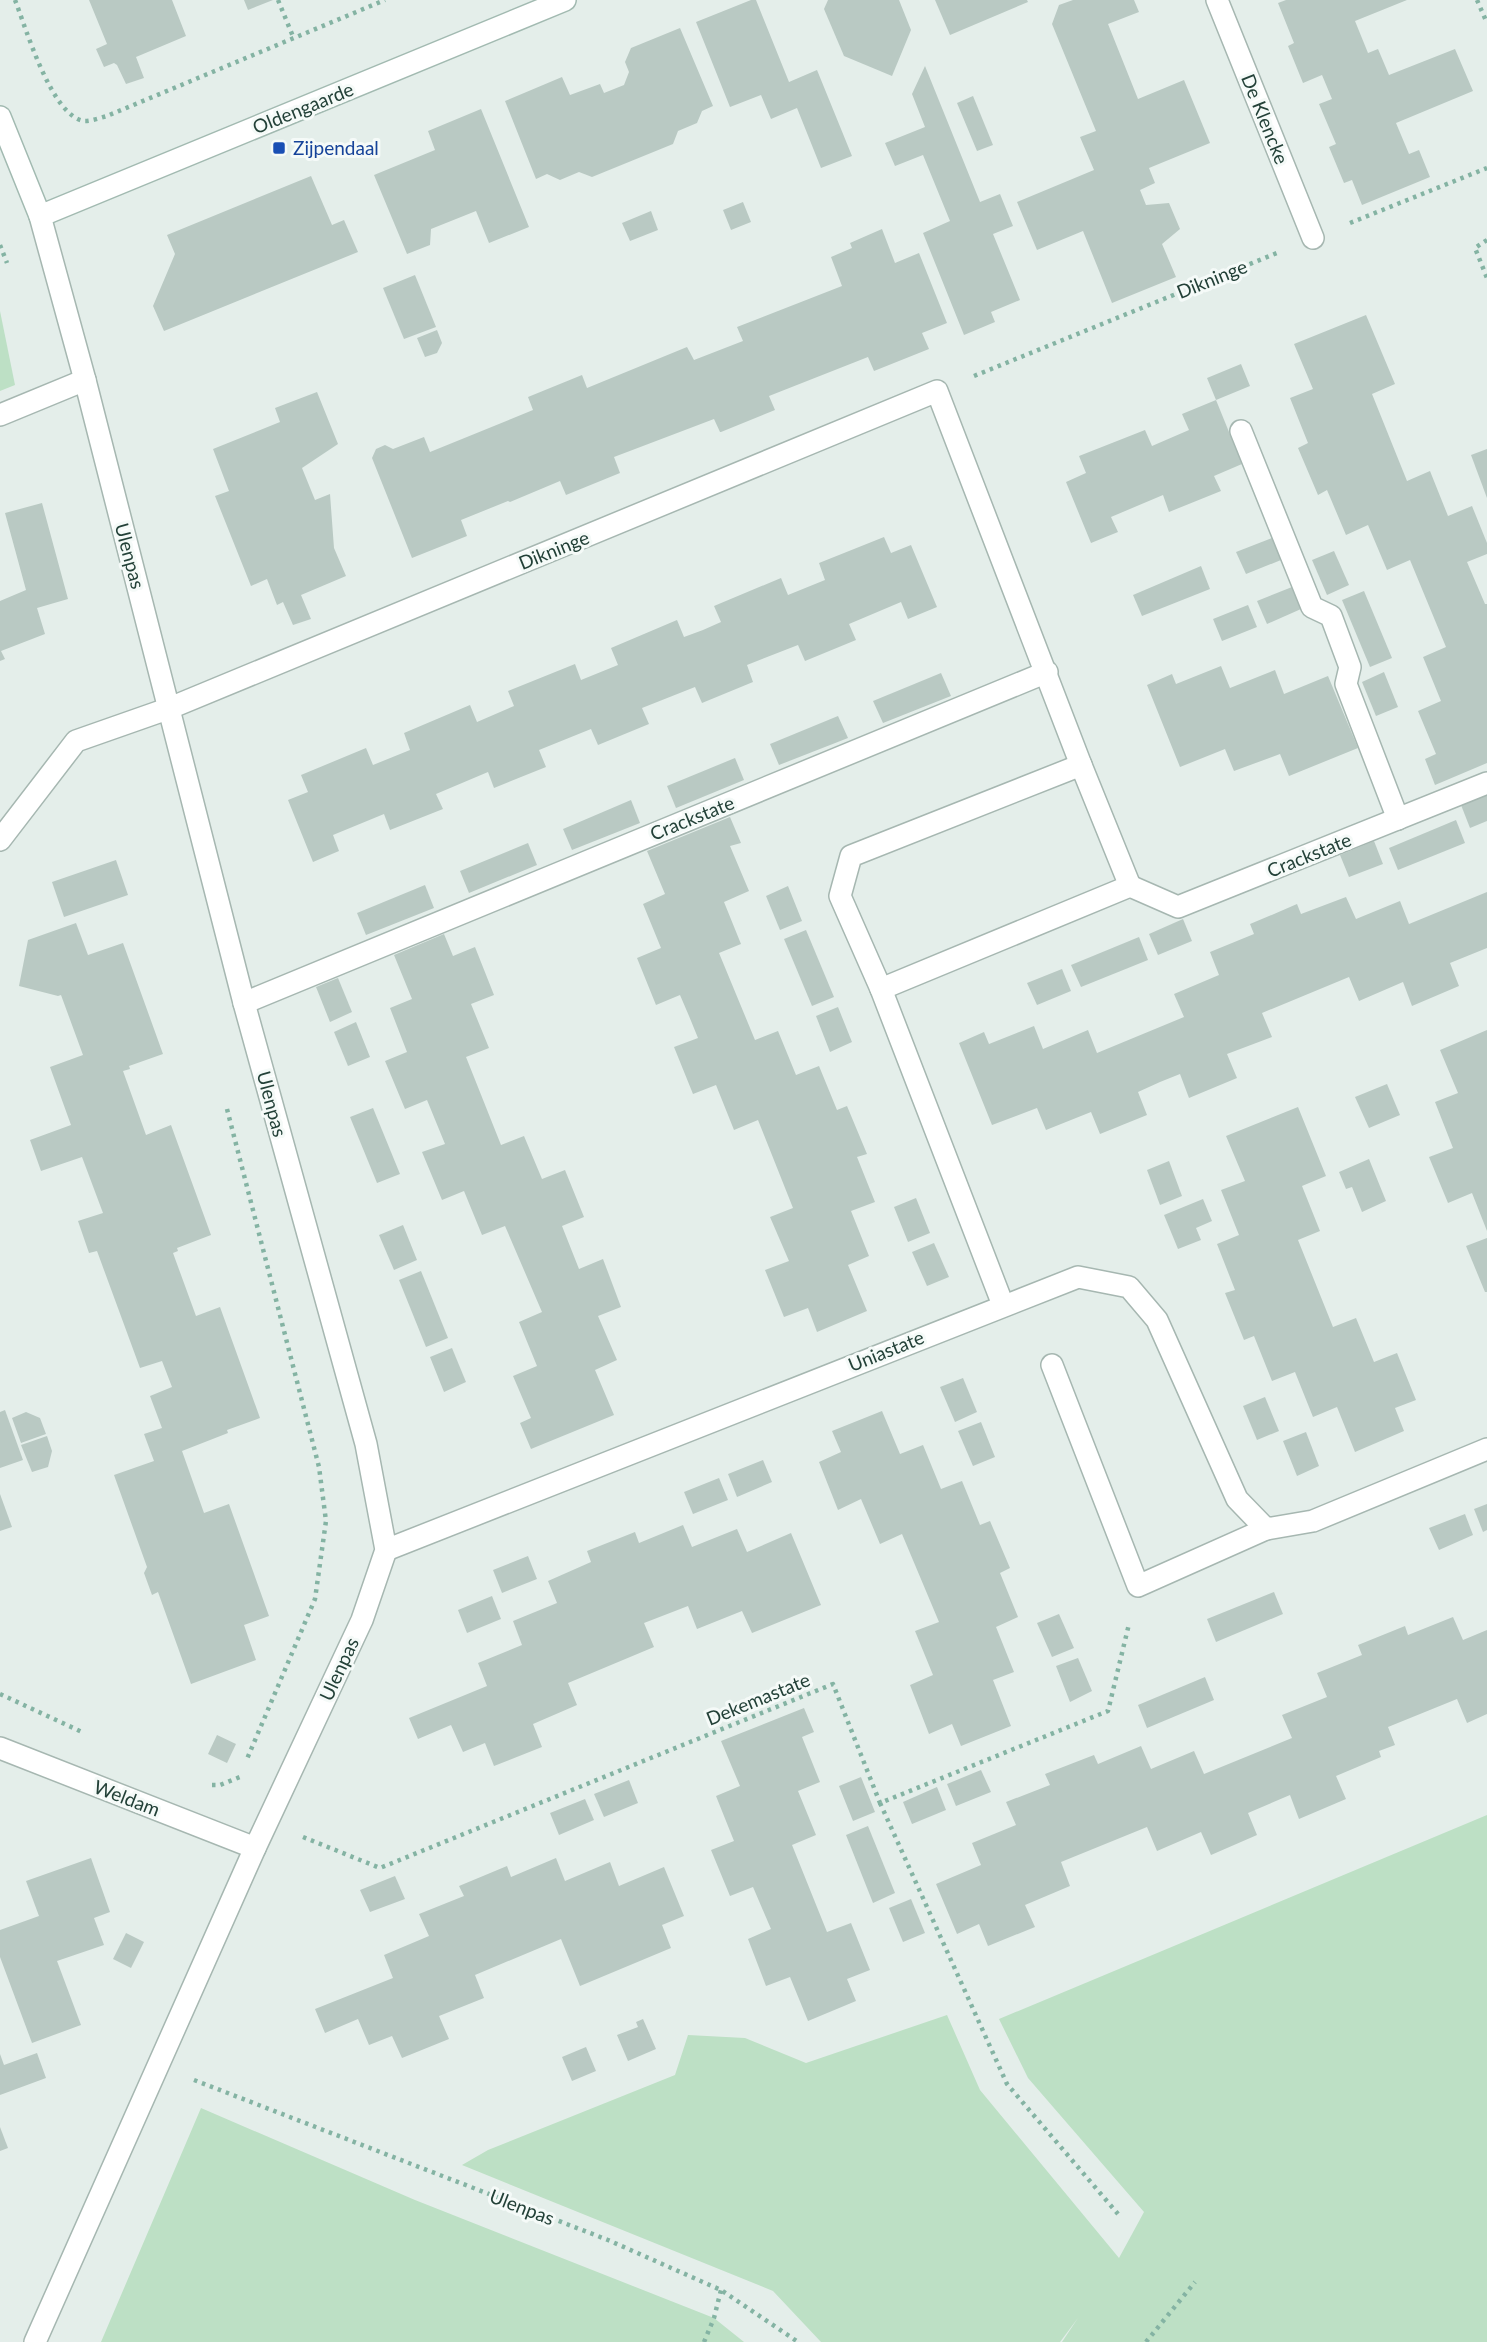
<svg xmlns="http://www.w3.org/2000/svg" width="1487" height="2342" font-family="Lato,sans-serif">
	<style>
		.green { fill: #bde0c5 }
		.building { fill: #b9c9c3 }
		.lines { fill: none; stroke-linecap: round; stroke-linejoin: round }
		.street-casing { stroke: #a6b7b1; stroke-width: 24 }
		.secondary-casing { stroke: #a2bab1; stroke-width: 24 }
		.path { stroke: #84b3a3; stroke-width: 4.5; stroke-dasharray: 3.5 5; stroke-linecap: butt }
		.street { stroke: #fff; stroke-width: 21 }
		.secondary { stroke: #fff; stroke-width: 21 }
		.transit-dot { fill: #1a4fb4; stroke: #f5faf8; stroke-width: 2.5 }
		.labels { text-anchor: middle; stroke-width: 6; stroke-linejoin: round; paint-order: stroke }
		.street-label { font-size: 19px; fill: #234138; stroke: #f5faf8 }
		.transit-label { font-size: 19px; fill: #164399; stroke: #f5faf8; text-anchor: start }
	</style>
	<rect width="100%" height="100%" fill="#e4eeea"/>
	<g class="green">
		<polygon points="0,311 15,385 0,391"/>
		<polygon points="1487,1815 1487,2342 1062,2342 1078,2318 1060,2342 821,2342 773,2291 462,2165 488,2150 675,2075 688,2035 745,2038 806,2063 947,2015 980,2090 1119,2258 1144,2212 1028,2078 999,2019"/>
		<polygon points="201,2108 415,2200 714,2318 744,2342 101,2342"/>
	</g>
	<g class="building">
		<polygon points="89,0 172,0 186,36 136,57 144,78 126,84 117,65 114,63 104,67 96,49 107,44"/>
		<polygon points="244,0 273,0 248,10"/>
		<polygon points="751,0 756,0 789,82 817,70 852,156 821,168 797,108 771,119 761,95 730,107 696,22"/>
		<polygon points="828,0 899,0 911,30 892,76 844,56 824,9"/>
		<polygon points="935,0 1027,0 1028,2 950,35"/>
		<polygon points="1073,0 1134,0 1139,12 1108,24 1138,99 1184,80 1210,143 1149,168 1155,183 1140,190 1146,205 1169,203 1180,229 1162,244 1176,277 1112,303 1083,231 1037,250 1017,202 1094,170 1080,137 1096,131 1052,24 1059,5"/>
		<polygon points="1286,0 1407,0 1355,21 1368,53 1378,49 1389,75 1455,49 1473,91 1396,123 1409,154 1419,150 1430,177 1362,205 1352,180 1344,183 1329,147 1336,144 1319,104 1332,99 1322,75 1303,83 1288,46 1294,43 1278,3"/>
		<polygon points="680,28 713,106 702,111 697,123 678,131 673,144 592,177 579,172 560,180 547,174 536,179 505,101 562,77 570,95 600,84 604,93 624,85 629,72 625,62 631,48"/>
		<polygon points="925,66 980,202 1000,194 1013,226 993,234 1020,300 991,312 995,322 964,335 923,233 950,221 923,155 895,166 885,143 925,127 912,94"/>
		<polygon points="973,96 993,145 977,151 957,103"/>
		<polygon points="481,109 529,227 489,243 476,211 431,229 430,245 407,254 374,175 435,150 428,131"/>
		<polygon points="311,176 332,225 344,220 358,252 164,331 153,306 175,254 167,235"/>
		<polygon points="743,202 751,222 731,230 723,210"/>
		<polygon points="651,211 658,230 630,241 622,223"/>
		<polygon points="882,229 895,263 919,253 947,323 922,333 929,349 874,371 868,357 769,396 775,410 721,432 720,432 714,419 614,457 620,473 566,495 560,481 510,502 508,501 461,520 467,536 412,558 372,458 376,449 385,445 393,449 424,437 430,452 533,410 528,397 582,375 587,388 687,347 694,360 743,341 737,327 842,286 831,257 852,248 850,243"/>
		<polygon points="415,275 436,327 404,339 383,288"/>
		<polygon points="1366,315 1395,384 1372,394 1407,481 1430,471 1448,516 1472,506 1487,543 1487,554 1467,562 1485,604 1487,604 1487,763 1435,785 1425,759 1436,754 1418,711 1441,701 1423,657 1446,647 1410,560 1387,570 1368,525 1346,535 1327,490 1318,495 1298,448 1308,443 1290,398 1313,389 1294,344"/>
		<polygon points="437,330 442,343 437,353 425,357 417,338"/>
		<polygon points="1241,364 1250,386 1216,400 1242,464 1214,476 1221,491 1169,512 1163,495 1111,517 1118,532 1091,543 1066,482 1086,473 1079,456 1145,430 1152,446 1189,430 1182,414 1216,400 1207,378"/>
		<polygon points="317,392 338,444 302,468 315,500 330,494 334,548 346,576 301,595 311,619 293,625 283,602 277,605 267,579 251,586 215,496 229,491 213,449 280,422 275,408"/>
		<polygon points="1487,449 1487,498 1471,455"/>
		<polygon points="42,503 68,599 37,608 45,634 1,651 5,659 0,661 0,601 26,590 5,513"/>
		<polygon points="884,537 891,553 911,545 937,607 908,619 901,602 849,624 856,640 805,661 798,645 747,665 753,682 702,703 695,687 642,708 649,724 598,745 591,729 539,750 546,767 521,777 494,788 488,772 436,794 443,809 390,830 384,814 333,835 339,851 313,862 288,800 308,792 301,775 366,748 373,765 410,750 404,733 470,705 477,722 514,706 508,691 575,664 581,680 618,665 611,648 677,620 684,637 703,630 721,622 714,606 781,578 788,595 825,580 819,563"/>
		<polygon points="1272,538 1281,560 1246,574 1236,552"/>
		<polygon points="1334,551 1349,585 1327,595 1312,560"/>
		<polygon points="1201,566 1210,589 1142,616 1133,595"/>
		<polygon points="1292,587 1301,609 1267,624 1257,601"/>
		<polygon points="1364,591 1392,658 1370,667 1342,600"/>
		<polygon points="1248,605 1257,627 1222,641 1213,619"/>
		<polygon points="1221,666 1230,688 1275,670 1284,694 1328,676 1358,748 1289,776 1280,754 1234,771 1225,749 1180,767 1147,685 1172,674 1176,684"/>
		<polygon points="1384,672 1398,707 1376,716 1362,682"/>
		<polygon points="941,673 951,696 883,723 873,701"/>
		<polygon points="838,716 848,738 779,765 770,744"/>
		<polygon points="735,758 744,780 676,808 667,786"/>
		<polygon points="1487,794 1487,821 1470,828 1461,805"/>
		<polygon points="631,800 640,823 572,850 563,829"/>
		<polygon points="730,817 741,843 730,846 749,891 724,902 741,944 719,953 755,1040 778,1031 796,1075 819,1066 837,1110 847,1106 867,1154 857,1157 875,1202 851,1211 869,1256 848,1265 867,1311 817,1332 808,1308 784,1317 765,1270 789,1261 770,1217 793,1208 758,1120 734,1130 716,1085 693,1094 674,1047 698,1038 689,1016 680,995 656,1005 637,958 661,948 643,904 665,894 647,851"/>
		<polygon points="1456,820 1465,843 1398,870 1389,848"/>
		<polygon points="1374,841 1383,864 1349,877 1340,855"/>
		<polygon points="528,843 537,865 469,893 460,871"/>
		<polygon points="116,860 128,895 64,917 52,882"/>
		<polygon points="425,885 434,908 366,935 357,913"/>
		<polygon points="788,886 802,921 780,930 766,896"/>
		<polygon points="1487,892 1487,948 1450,963 1459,986 1412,1006 1403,982 1359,1001 1349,977 1262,1013 1272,1037 1227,1054 1237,1078 1189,1098 1180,1074 1160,1082 1138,1092 1147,1115 1100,1134 1091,1112 1046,1130 1037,1108 992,1125 959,1043 984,1032 989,1044 1034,1026 1043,1049 1088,1030 1097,1053 1184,1017 1174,994 1219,975 1210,952 1254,934 1250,924 1274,914 1297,904 1301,914 1346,897 1356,919 1400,901 1409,924"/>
		<polygon points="1183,919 1192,941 1158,955 1149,934"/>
		<polygon points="76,923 88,955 123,943 163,1054 129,1066 130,1069 123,1071 146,1135 171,1125 211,1235 177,1248 178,1251 173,1253 196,1316 220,1307 260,1418 227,1430 228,1433 182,1451 204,1513 229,1504 269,1616 244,1625 256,1660 191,1684 158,1592 152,1595 144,1573 147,1567 114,1475 154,1461 144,1434 162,1428 150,1396 172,1387 162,1361 140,1368 97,1251 89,1253 78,1221 103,1213 82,1157 41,1171 30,1140 71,1125 50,1067 83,1055 61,995 58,996 19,986 28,940"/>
		<polygon points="806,930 834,997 812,1006 784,939"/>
		<polygon points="444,934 453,956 475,947 494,995 471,1004 489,1048 466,1057 501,1145 524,1136 542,1179 565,1170 584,1217 562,1226 579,1269 603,1259 621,1307 598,1316 617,1360 595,1370 614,1415 531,1449 520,1423 531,1418 513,1376 537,1366 519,1322 542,1312 505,1226 482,1235 464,1191 442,1200 422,1152 445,1144 427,1100 405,1109 385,1061 407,1052 390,1008 412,999 394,955"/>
		<polygon points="1139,937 1148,960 1081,987 1071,965"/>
		<polygon points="1062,969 1071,991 1037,1005 1027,983"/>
		<polygon points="338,978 352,1012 330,1022 316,987"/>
		<polygon points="838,1007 852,1042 830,1052 816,1016"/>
		<polygon points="356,1022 370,1057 348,1066 334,1032"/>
		<polygon points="1487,1030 1487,1231 1472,1193 1448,1203 1429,1157 1453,1148 1435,1102 1458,1093 1440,1050"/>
		<polygon points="1387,1084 1400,1115 1369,1128 1355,1097"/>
		<polygon points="1298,1107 1326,1176 1302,1186 1320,1231 1298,1240 1333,1327 1356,1318 1374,1362 1397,1353 1416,1400 1395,1408 1404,1431 1355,1452 1337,1407 1313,1417 1295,1372 1272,1381 1254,1336 1244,1340 1225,1293 1235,1290 1217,1244 1239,1235 1221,1190 1245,1181 1226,1136"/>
		<polygon points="373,1108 400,1174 377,1183 350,1117"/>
		<polygon points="1369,1159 1386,1201 1362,1212 1352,1187 1346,1189 1339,1172"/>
		<polygon points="1169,1161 1182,1196 1160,1205 1147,1170"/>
		<polygon points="916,1198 930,1233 908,1242 894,1207"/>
		<polygon points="1203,1199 1212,1221 1196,1228 1201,1240 1178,1249 1164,1215"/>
		<polygon points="403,1225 417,1260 394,1270 379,1235"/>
		<polygon points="1487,1238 1487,1292 1485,1292 1466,1246"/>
		<polygon points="934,1243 949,1277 927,1286 912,1252"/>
		<polygon points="421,1271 448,1338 426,1347 399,1280"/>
		<polygon points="452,1348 466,1382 444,1392 430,1357"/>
		<polygon points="963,1378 977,1412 955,1422 940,1387"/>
		<polygon points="1265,1397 1279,1431 1257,1440 1243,1406"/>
		<polygon points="5,1410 23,1460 0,1468 0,1412"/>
		<polygon points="882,1411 900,1454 923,1445 941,1489 962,1481 980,1525 990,1521 1010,1568 1000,1573 1018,1617 996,1627 1014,1672 993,1680 1011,1726 961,1746 952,1724 929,1734 910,1685 933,1675 915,1631 939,1622 902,1534 880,1544 861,1499 838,1510 819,1462 841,1452 832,1431"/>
		<polygon points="26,1412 40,1418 46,1434 21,1443 12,1418"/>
		<polygon points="981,1422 995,1457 973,1466 958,1431"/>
		<polygon points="1306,1432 1319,1466 1297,1476 1283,1441"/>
		<polygon points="47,1436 52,1451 48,1467 32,1472 21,1445"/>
		<polygon points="763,1460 772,1482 737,1497 728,1474"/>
		<polygon points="719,1478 728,1500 693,1514 684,1492"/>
		<polygon points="0,1494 12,1527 0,1531"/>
		<polygon points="1487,1504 1487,1530 1483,1532 1474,1509"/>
		<polygon points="1465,1514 1473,1535 1439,1550 1429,1528"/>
		<polygon points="683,1525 692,1547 737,1529 747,1552 791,1533 821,1605 752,1633 742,1611 697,1629 688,1606 644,1623 654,1647 568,1683 577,1705 533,1724 542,1747 494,1766 485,1743 463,1752 451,1725 418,1739 409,1718 487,1686 478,1663 522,1645 513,1621 557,1603 548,1581 591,1562 587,1551 635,1532 639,1543"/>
		<polygon points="528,1556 537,1579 502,1593 493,1570"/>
		<polygon points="1274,1592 1283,1614 1216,1642 1207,1619"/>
		<polygon points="492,1596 501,1619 467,1633 458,1610"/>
		<polygon points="1059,1614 1074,1648 1052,1657 1037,1623"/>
		<polygon points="1453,1617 1463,1640 1487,1630 1487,1714 1467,1723 1457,1699 1388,1727 1395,1745 1379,1751 1381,1757 1336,1776 1346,1799 1299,1819 1290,1795 1248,1813 1257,1835 1211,1855 1201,1832 1157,1851 1147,1827 1061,1862 1070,1886 1025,1905 1035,1927 988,1946 979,1924 957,1934 936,1884 981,1865 972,1843 1016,1825 1006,1802 1050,1785 1045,1774 1094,1755 1098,1764 1141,1746 1151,1769 1194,1751 1204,1774 1292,1738 1282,1715 1327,1697 1317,1673 1362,1655 1358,1645 1405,1626 1408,1635"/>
		<polygon points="1078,1658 1092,1691 1070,1702 1056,1666"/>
		<polygon points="1205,1677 1214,1700 1147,1728 1138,1705"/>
		<polygon points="804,1708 814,1732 802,1737 820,1782 798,1791 816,1835 792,1845 827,1932 851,1923 870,1970 847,1979 856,2001 808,2021 790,1977 766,1986 748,1939 771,1929 753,1887 730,1896 711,1850 734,1841 716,1796 740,1786 721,1741"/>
		<polygon points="217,1735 236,1744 227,1763 208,1754"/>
		<polygon points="981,1770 991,1792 956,1806 947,1784"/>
		<polygon points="861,1777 875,1812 853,1821 839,1786"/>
		<polygon points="629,1780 638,1803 604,1817 594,1794"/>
		<polygon points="937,1787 946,1810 912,1824 903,1802"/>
		<polygon points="585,1799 594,1820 559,1835 550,1813"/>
		<polygon points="868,1826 895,1893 873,1903 846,1835"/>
		<polygon points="91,1858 110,1912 94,1918 104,1945 57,1961 81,2025 32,2043 0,1957 0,1930 39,1916 26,1881"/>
		<polygon points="556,1858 565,1881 610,1862 619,1886 664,1867 684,1916 662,1925 671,1948 580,1986 561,1939 475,1975 484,1998 439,2016 449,2039 402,2058 392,2036 369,2045 358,2019 325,2033 315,2009 393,1978 384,1955 429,1936 419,1914 464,1896 459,1886 507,1866 511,1877"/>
		<polygon points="395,1876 405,1899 370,1912 360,1890"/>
		<polygon points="911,1899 925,1933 903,1942 889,1908"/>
		<polygon points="126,1933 144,1942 131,1968 113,1959"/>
		<polygon points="643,2019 656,2049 628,2061 617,2035 638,2027 636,2022"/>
		<polygon points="586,2047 596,2071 572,2081 562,2057"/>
		<polygon points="37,2053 46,2078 0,2095 0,2054 4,2065"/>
		<polygon points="0,2127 8,2148 0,2151"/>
	</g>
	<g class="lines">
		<g class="street-casing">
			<g id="street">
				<polyline points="1217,0 1313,238"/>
				<polyline points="0,415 85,380"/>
				<polyline points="1241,431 1312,607 1331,616 1350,667 1346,684 1398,819"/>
				<polyline points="0,840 76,741 170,708 937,391 1081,765 1130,886 881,989"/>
				<polyline points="1130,886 1178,907 1487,783"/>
				<polyline points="244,1003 1047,672"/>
				<polyline points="1003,1305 881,989 840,896 851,856 1081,765"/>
				<polyline points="1052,1365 1138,1586 1266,1529 1313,1521 1487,1449"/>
				<polyline points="386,1550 1078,1277 1129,1287 1157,1320 1237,1499 1266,1529"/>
				<polyline points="0,1748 255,1848"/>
				<polyline points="35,2342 255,1848 362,1620 386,1550 366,1444 244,1003 85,380 40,216"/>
			</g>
		</g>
		<g class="secondary-casing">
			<polyline id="secondary" points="0,117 40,216 565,0"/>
		</g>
		<g class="path">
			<path d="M15,0C26,28 52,118 85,121C91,121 100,118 107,116L385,0"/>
			<polyline points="278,0 294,39"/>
			<polyline points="1477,0 1487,23"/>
			<polyline points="1350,223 1487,168"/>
			<polyline points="1487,240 1475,248 1487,278"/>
			<polyline points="0,245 7,263"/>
			<polyline points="974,376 1277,253"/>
			<polyline points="227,1109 319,1467 326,1521 315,1599 247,1759"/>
			<polyline points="0,1694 82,1732"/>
			<polyline points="212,1785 220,1785 240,1777"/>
			<polyline points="880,1803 1007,2084 1118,2214"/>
			<polyline points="303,1837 380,1868 833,1684 880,1803 1108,1711 1129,1624"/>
			<polyline points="194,2080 608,2240 721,2290 798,2342"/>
			<polyline points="704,2342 714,2318 721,2290"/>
			<polyline points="1146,2342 1195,2282"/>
		</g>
		<use href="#street" class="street"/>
		<use href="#secondary" class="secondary"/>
	</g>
	<rect class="transit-dot" x="272" y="141" width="14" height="14" rx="3.5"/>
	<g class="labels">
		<g class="street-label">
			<text transform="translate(303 108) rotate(-22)" y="7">Oldengaarde</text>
			<text transform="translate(1265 119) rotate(68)" y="7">De Klencke</text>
			<text transform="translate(1212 279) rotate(-22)" y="7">Dikninge</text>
			<text transform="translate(554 550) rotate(-22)" y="7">Dikninge</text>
			<text transform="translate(130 556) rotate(75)" y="7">Ulenpas</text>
			<text transform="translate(692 818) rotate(-22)" y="7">Crackstate</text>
			<text transform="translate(1309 855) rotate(-22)" y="7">Crackstate</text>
			<text transform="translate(272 1104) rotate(75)" y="7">Ulenpas</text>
			<text transform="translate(886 1351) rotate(-22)" y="7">Uniastate</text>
			<text transform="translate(339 1669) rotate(-65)" y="7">Ulenpas</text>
			<text transform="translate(758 1699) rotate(-22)" y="7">Dekemastate</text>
			<text transform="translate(127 1798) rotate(21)" y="7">Weldam</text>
			<text transform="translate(522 2207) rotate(21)" y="7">Ulenpas</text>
		</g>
		<g class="transit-label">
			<text x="293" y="155">Zijpendaal</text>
		</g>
	</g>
</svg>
